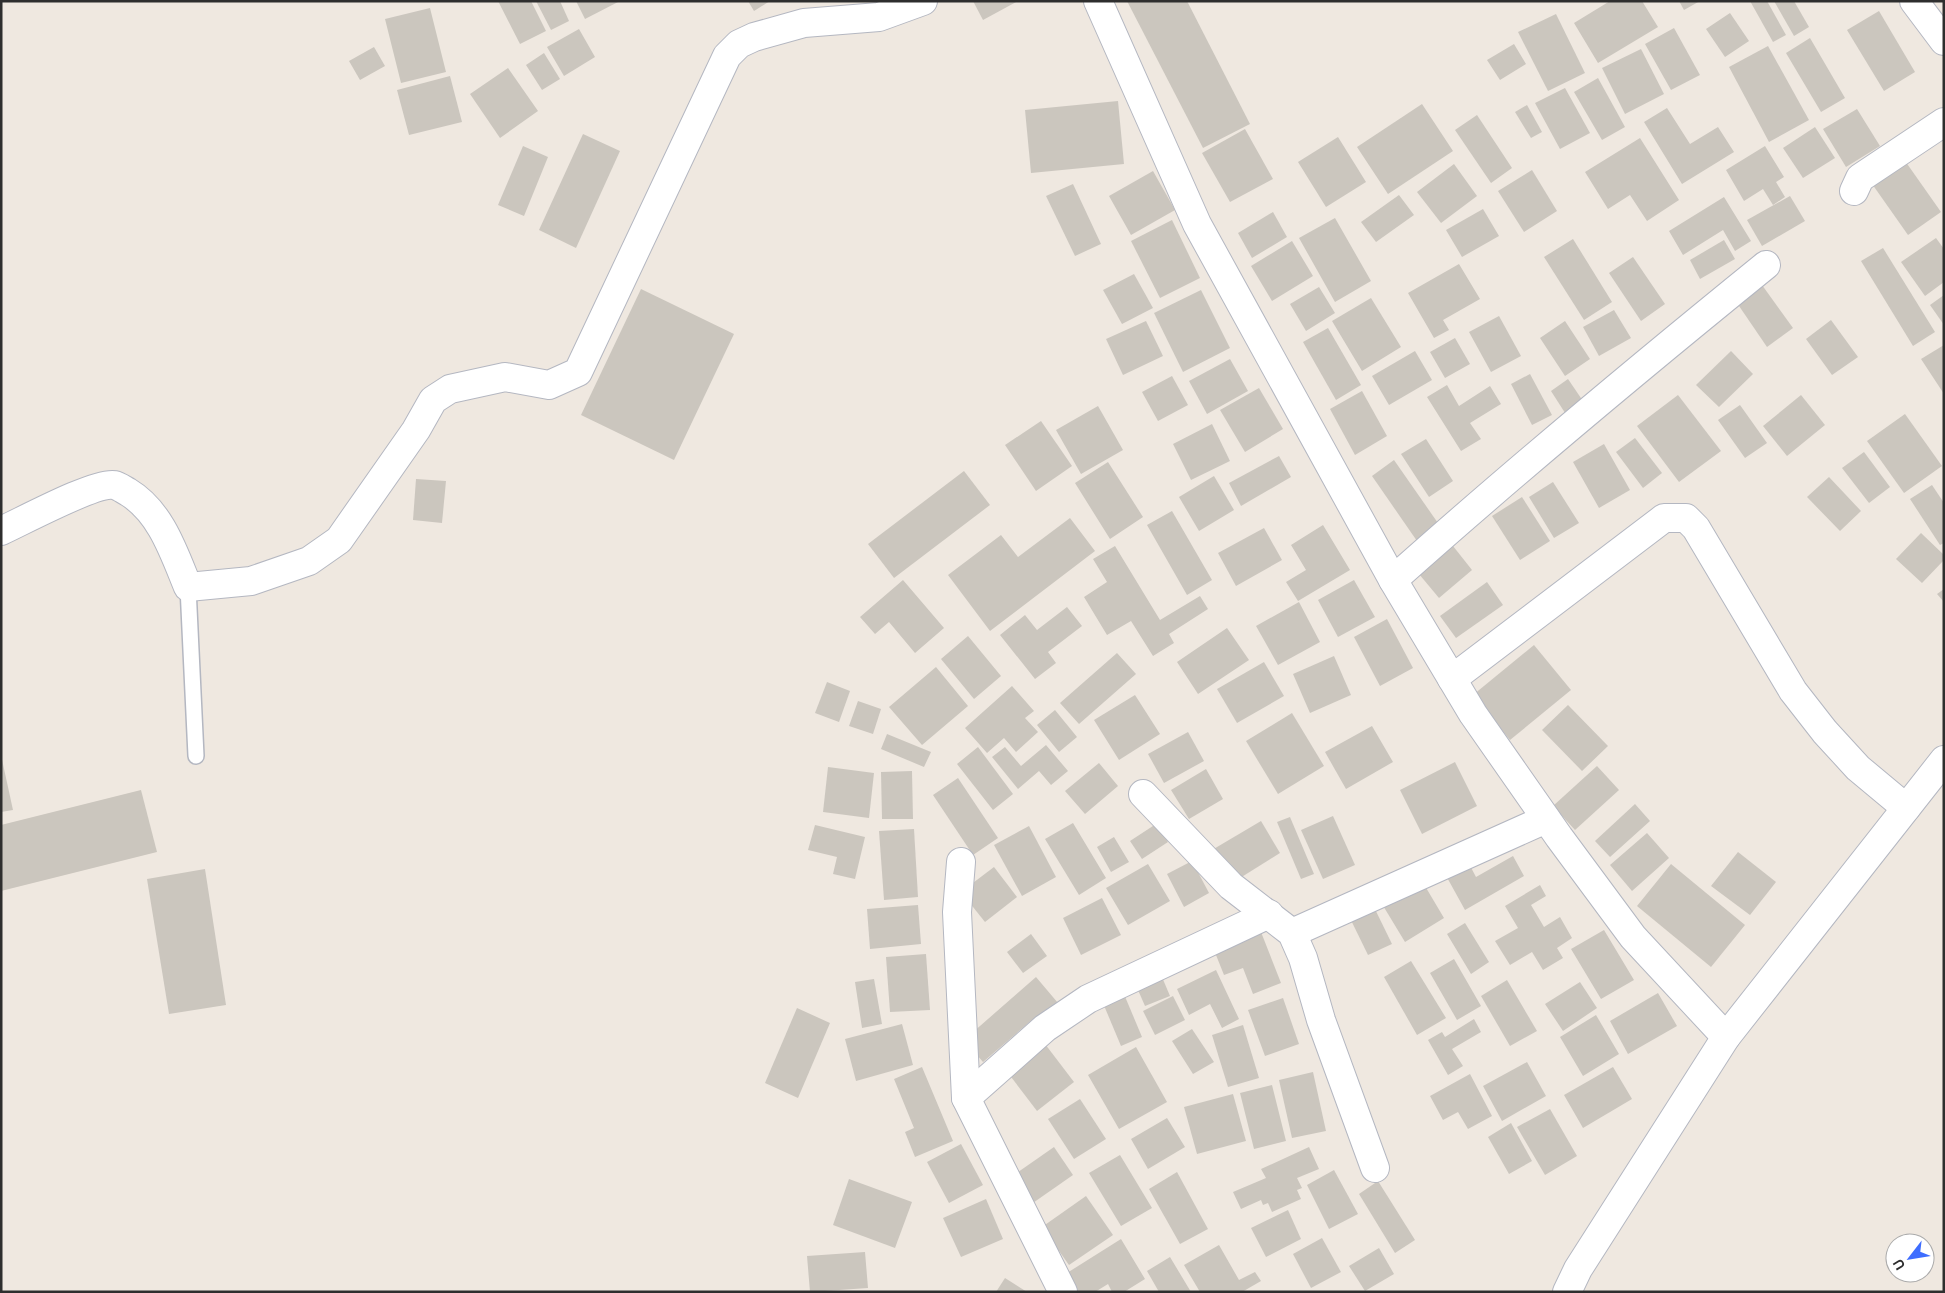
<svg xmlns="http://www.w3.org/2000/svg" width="1945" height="1293" font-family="Figtree,sans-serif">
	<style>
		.building { fill: #cbc6be }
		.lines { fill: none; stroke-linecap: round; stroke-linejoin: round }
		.service-casing { stroke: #b4b7c1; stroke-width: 18 }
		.minor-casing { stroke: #b4b7c1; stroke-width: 30 }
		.service { stroke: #fff; stroke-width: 15 }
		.minor { stroke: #fff; stroke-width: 28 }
	</style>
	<rect width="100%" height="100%" fill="#efe8e0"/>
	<g class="building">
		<polygon points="498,1 531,1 546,31 520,44"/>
		<polygon points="536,1 560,1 569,21 551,30"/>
		<polygon points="576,1 620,1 585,19"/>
		<polygon points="748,1 770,1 754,11"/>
		<polygon points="973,1 1018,1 983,20"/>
		<polygon points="1127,1 1187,1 1250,124 1203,148"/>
		<polygon points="1610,1 1642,1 1658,27 1598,63 1574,23"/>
		<polygon points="1679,1 1700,1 1684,10"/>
		<polygon points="1750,1 1767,1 1786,35 1773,42"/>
		<polygon points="1774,1 1794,1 1809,27 1794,36"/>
		<polygon points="430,8 446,72 401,83 385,19"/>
		<polygon points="1879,11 1915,72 1884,91 1847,30"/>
		<polygon points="1730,13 1749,41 1725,57 1706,29"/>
		<polygon points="1556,14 1585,73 1548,91 1518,32"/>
		<polygon points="1674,28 1700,75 1671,90 1645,44"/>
		<polygon points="579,29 595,57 564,76 547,47"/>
		<polygon points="1810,38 1845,98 1821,112 1786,53"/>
		<polygon points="1514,44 1526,64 1500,80 1487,60"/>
		<polygon points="1768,46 1809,120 1769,142 1729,67"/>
		<polygon points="374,47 385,66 360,80 349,61"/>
		<polygon points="1641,49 1664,94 1625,114 1602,68"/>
		<polygon points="544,53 560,79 542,90 526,65"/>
		<polygon points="508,68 538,111 500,138 470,94"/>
		<polygon points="450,76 462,122 409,135 397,90"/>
		<polygon points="1598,78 1625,127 1602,140 1574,92"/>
		<polygon points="1565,88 1590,133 1560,149 1535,103"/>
		<polygon points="1118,101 1124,164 1031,173 1025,110"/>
		<polygon points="1422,104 1453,151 1388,194 1357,147"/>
		<polygon points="1527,105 1542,132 1531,138 1515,112"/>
		<polygon points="1667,108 1690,144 1718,127 1734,152 1682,184 1644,122"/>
		<polygon points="1857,109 1880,146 1846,167 1823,129"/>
		<polygon points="1477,115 1512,168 1491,183 1455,130"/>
		<polygon points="1815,127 1835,158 1803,178 1783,148"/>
		<polygon points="1245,129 1273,179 1230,202 1202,153"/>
		<polygon points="583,134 620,151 576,248 539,230"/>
		<polygon points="1338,137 1366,182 1326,207 1298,162"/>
		<polygon points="1640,138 1679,200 1647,221 1630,195 1608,209 1585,172"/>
		<polygon points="523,146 548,157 524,216 498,205"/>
		<polygon points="1765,146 1784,177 1776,182 1785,197 1773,205 1763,189 1744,201 1726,170"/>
		<polygon points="1903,158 1941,212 1908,235 1870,181"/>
		<polygon points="1454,164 1477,196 1441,223 1417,192"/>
		<polygon points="1532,170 1557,211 1524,232 1498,191"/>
		<polygon points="1153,171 1175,210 1131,235 1109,196"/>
		<polygon points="1073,184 1101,244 1075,256 1046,196"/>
		<polygon points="1399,195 1414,215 1376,242 1361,222"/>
		<polygon points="1790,196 1805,221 1762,246 1747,220"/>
		<polygon points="1724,197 1751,241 1735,251 1723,230 1683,255 1669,231"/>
		<polygon points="1483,209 1499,236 1462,257 1446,230"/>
		<polygon points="1273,212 1287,237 1252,258 1238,233"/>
		<polygon points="1335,218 1371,281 1335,302 1299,238"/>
		<polygon points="1172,220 1200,278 1160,298 1131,241"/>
		<polygon points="1936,238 1944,249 1944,282 1925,296 1901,262"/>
		<polygon points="1573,239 1612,302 1584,320 1544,257"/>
		<polygon points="1724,240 1735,259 1700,279 1690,260"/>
		<polygon points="1292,241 1313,276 1272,301 1251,266"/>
		<polygon points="1883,248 1935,332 1913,346 1861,261"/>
		<polygon points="1633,257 1665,304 1641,321 1609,273"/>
		<polygon points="1459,264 1480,299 1443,320 1449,330 1434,338 1408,293"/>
		<polygon points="1134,274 1153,308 1122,324 1103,290"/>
		<polygon points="1762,285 1793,328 1767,347 1737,303"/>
		<polygon points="1319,287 1335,313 1306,331 1290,304"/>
		<polygon points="641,289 734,334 674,460 581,415"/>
		<polygon points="1201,290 1230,348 1183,372 1154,313"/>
		<polygon points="1944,295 1944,325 1930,305"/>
		<polygon points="1371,298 1401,347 1362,371 1332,321"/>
		<polygon points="1614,310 1631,338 1599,356 1583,327"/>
		<polygon points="1499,316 1521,356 1491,372 1469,332"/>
		<polygon points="1831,320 1858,357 1832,375 1806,339"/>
		<polygon points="1146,321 1163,356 1123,375 1106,339"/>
		<polygon points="1565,321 1590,359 1565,376 1540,338"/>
		<polygon points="1328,328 1361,385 1336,400 1303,342"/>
		<polygon points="1455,338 1470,364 1445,378 1430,352"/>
		<polygon points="1944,345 1944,394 1921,359"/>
		<polygon points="1415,351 1432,380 1389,405 1372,376"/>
		<polygon points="1731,351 1753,374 1719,407 1696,385"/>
		<polygon points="1230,359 1248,391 1207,414 1189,381"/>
		<polygon points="1530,374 1552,415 1532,425 1511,384"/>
		<polygon points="1172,376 1188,405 1158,421 1142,392"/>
		<polygon points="1568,379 1585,404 1567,416 1551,391"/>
		<polygon points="1447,385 1459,406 1490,386 1501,404 1470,423 1481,439 1461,451 1427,397"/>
		<polygon points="1259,388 1283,429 1245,452 1220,410"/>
		<polygon points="1362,391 1387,436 1355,455 1330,409"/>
		<polygon points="1678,395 1721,451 1679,482 1637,426"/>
		<polygon points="1801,395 1825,425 1787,456 1763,426"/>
		<polygon points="1740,405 1767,443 1745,458 1718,420"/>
		<polygon points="1098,406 1123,450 1081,474 1056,430"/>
		<polygon points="1905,414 1942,466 1904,493 1867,441"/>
		<polygon points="1041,421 1072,466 1036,491 1005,445"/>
		<polygon points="1212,424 1230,461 1191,480 1173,444"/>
		<polygon points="1635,438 1662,473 1643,488 1616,452"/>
		<polygon points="1426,439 1453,481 1429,497 1401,454"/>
		<polygon points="1604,444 1630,490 1599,508 1573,462"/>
		<polygon points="1864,452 1890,487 1869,503 1842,468"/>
		<polygon points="1279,456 1291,477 1241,506 1229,483"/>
		<polygon points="1394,460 1440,526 1417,541 1372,476"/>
		<polygon points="1108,462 1143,517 1110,539 1075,483"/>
		<polygon points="964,471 990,505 894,578 868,544"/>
		<polygon points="1214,476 1234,510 1199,531 1179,497"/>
		<polygon points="1829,477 1861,511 1840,531 1807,497"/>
		<polygon points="416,479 446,481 442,523 413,520"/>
		<polygon points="1553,482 1579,523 1554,538 1529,497"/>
		<polygon points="1932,485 1944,503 1944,543 1940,545 1910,499"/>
		<polygon points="1522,497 1550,541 1520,560 1492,516"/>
		<polygon points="1172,511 1212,580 1187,595 1147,525"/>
		<polygon points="1070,518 1095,551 990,631 948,575 1001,535 1018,557"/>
		<polygon points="1323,525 1350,570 1298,601 1286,582 1306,570 1291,545"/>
		<polygon points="1264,528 1282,560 1236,586 1218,553"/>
		<polygon points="1921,533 1944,555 1944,560 1922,583 1896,559"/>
		<polygon points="1115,546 1160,620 1200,596 1208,609 1169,634 1174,643 1153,656 1131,621 1107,635 1084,597 1107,582 1093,559"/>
		<polygon points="1453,546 1472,570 1439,598 1419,574"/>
		<polygon points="903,580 944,628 915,653 889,622 875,634 860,617"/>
		<polygon points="1354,580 1375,617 1338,637 1318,600"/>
		<polygon points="1487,582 1503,605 1456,638 1440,616"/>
		<polygon points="1944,589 1944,602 1937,594"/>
		<polygon points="1299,602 1320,642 1278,665 1256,626"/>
		<polygon points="1067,607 1082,626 1048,652 1056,663 1035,679 1000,635 1025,615 1037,630"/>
		<polygon points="1387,619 1413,668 1380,686 1354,637"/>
		<polygon points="1227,628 1249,660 1198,694 1177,662"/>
		<polygon points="968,636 1001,676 974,699 941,659"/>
		<polygon points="1534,645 1571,690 1510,740 1473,695"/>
		<polygon points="1117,653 1136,674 1079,724 1060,703"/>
		<polygon points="1334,656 1351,695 1310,713 1293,674"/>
		<polygon points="1264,662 1284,696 1237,723 1217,689"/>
		<polygon points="936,667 968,706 922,745 889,707"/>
		<polygon points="827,682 850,691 839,722 815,713"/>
		<polygon points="1012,686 1034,711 1025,718 1038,732 1016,752 1004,738 987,753 965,728"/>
		<polygon points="1135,695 1160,734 1119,760 1094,720"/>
		<polygon points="858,701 881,709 873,734 849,726"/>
		<polygon points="1568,705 1608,746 1582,771 1542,730"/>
		<polygon points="1055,710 1077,737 1059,752 1037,725"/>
		<polygon points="1292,713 1324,766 1278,794 1246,741"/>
		<polygon points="1372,726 1393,762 1346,789 1325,752"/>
		<polygon points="1188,732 1204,761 1164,783 1148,754"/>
		<polygon points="887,734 931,752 924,767 881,749"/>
		<polygon points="1046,745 1068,771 1051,785 1039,771 1018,789 992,757 1005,747 1021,766"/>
		<polygon points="978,747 1013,794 993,810 957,764"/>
		<polygon points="1,755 13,810 1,812"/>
		<polygon points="1455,762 1477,806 1422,834 1400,790"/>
		<polygon points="1099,763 1118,786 1085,814 1065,791"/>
		<polygon points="1597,766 1619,790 1575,830 1553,806"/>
		<polygon points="828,767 874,773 869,818 823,812"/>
		<polygon points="1206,769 1223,799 1189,819 1171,790"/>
		<polygon points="912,771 913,819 882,819 881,772"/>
		<polygon points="958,778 998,838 973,855 933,795"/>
		<polygon points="141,790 157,852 1,891 1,825"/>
		<polygon points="1635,804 1650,821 1610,857 1595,841"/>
		<polygon points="1333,816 1355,865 1323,879 1301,830"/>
		<polygon points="1290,817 1314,874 1301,879 1277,822"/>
		<polygon points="1261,821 1280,853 1232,883 1212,850"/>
		<polygon points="1073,823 1106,878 1079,895 1045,839"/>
		<polygon points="1156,824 1168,842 1142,859 1130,841"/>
		<polygon points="815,825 865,837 855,879 833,874 837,857 808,850"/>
		<polygon points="1029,826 1056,877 1022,896 994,845"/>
		<polygon points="914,829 918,897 884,900 879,831"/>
		<polygon points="1647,833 1669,858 1632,891 1610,865"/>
		<polygon points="1114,837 1129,862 1111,872 1097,847"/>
		<polygon points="1738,852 1776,882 1750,915 1711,886"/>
		<polygon points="1513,856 1524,876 1465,910 1444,872 1467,860 1476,877"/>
		<polygon points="1192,861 1209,893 1184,907 1167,874"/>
		<polygon points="1148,864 1170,901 1128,925 1106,888"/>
		<polygon points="1671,864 1745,925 1711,967 1637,906"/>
		<polygon points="994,867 1017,897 985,922 961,892"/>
		<polygon points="205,869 226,1005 169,1014 147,879"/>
		<polygon points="1422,881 1444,918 1405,942 1382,904"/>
		<polygon points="1540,885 1546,896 1531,905 1544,927 1560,917 1572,938 1557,948 1563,958 1543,970 1532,952 1510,965 1495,941 1518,928 1505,906"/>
		<polygon points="1102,898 1121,935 1081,955 1063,918"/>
		<polygon points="1371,901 1392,944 1368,955 1347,912"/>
		<polygon points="918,905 921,944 870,949 867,909"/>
		<polygon points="1465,923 1489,962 1471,974 1447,934"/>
		<polygon points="1604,930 1634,980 1601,999 1571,949"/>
		<polygon points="1261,932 1281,983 1253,994 1243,968 1224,975 1214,950"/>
		<polygon points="1031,934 1047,956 1023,973 1007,952"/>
		<polygon points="926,954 930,1010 890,1012 886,957"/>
		<polygon points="1454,959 1481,1006 1457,1020 1430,973"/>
		<polygon points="1411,961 1446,1018 1417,1035 1384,977"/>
		<polygon points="1159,970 1170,996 1145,1006 1134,981"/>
		<polygon points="1216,970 1239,1019 1222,1028 1210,1004 1189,1015 1177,989"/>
		<polygon points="1036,977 1058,1003 1036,1022 1033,1019 983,1062 964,1040"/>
		<polygon points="874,979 882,1024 862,1028 855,982"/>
		<polygon points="1507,980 1537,1031 1510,1046 1481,996"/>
		<polygon points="1580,982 1597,1008 1563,1031 1545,1004"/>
		<polygon points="1121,987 1142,1037 1121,1046 1100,996"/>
		<polygon points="1658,993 1677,1026 1628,1054 1610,1021"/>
		<polygon points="1173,996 1185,1020 1155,1035 1143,1011"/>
		<polygon points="1283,998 1299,1044 1265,1056 1248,1010"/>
		<polygon points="797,1008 830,1023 798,1098 765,1083"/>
		<polygon points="1596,1015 1619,1054 1583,1076 1560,1037"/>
		<polygon points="1474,1019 1481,1032 1452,1049 1463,1066 1448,1075 1428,1040 1442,1032 1445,1037"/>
		<polygon points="902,1024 913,1065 856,1081 845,1039"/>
		<polygon points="1243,1025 1259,1078 1228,1087 1212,1035"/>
		<polygon points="1192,1029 1214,1062 1193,1074 1172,1041"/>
		<polygon points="1042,1040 1074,1082 1037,1111 1005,1069"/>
		<polygon points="1136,1047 1167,1102 1119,1129 1088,1075"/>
		<polygon points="1527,1062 1546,1096 1502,1121 1483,1086"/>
		<polygon points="922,1067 953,1141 915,1157 905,1132 914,1128 894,1079"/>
		<polygon points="1613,1067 1632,1099 1583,1128 1564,1095"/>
		<polygon points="1313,1072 1326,1131 1292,1138 1279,1080"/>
		<polygon points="1470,1074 1492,1116 1468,1129 1458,1112 1443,1120 1430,1096"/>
		<polygon points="1272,1085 1286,1141 1254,1149 1240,1093"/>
		<polygon points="1233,1094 1246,1141 1197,1154 1184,1107"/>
		<polygon points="1080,1099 1106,1139 1074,1159 1048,1119"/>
		<polygon points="1550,1109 1577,1156 1545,1175 1517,1127"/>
		<polygon points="1167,1118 1185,1147 1148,1169 1131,1139"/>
		<polygon points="1511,1123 1532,1161 1509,1174 1488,1137"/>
		<polygon points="961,1144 983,1185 949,1203 927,1162"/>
		<polygon points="1054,1147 1073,1175 1030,1205 1011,1177"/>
		<polygon points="1309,1147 1319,1169 1297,1178 1302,1188 1297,1190 1301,1199 1272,1212 1268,1203 1263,1205 1261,1200 1241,1209 1233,1192 1266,1178 1261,1169"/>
		<polygon points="1120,1155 1152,1208 1121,1226 1089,1173"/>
		<polygon points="1334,1170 1358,1214 1329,1229 1307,1185"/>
		<polygon points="1177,1172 1208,1229 1180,1244 1149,1189"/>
		<polygon points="849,1179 912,1202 895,1248 833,1225"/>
		<polygon points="1378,1181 1415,1240 1395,1253 1359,1194"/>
		<polygon points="1086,1196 1113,1235 1069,1265 1042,1227"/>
		<polygon points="986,1199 1003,1239 961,1257 943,1218"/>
		<polygon points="1288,1210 1301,1239 1266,1257 1251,1228"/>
		<polygon points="1322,1238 1341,1272 1311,1288 1293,1254"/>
		<polygon points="1121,1239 1145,1279 1124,1292 1112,1292 1108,1284 1095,1292 1079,1292 1067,1273"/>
		<polygon points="1219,1245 1239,1280 1255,1272 1261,1281 1242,1292 1200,1292 1184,1265"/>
		<polygon points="1379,1248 1394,1274 1365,1291 1349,1266"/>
		<polygon points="865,1252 868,1288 810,1292 807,1256"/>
		<polygon points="1170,1257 1191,1292 1159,1292 1147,1271"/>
		<polygon points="1005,1278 1027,1292 996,1292"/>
	</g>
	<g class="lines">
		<g class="service-casing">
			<polyline id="service" points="188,587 196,756"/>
		</g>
		<g class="minor-casing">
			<g id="minor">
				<polyline points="1098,1 1197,224 1393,580 1473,714 1559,837 1633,937 1726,1037"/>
				<polyline points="1914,1 1944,41"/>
				<polyline points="1854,191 1860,178 1944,122"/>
				<path d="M1,531C23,521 95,482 114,485C119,486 124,490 128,492C161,512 174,553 188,587L251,581L309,561L339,540L416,430L433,400L450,389L505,377L549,385L578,372L727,56L739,44L754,37L804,23L879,17L923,1"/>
				<path d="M1393,580C1514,472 1639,368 1766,265"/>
				<polyline points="1452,679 1664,518 1686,518 1696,528 1793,691 1825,732 1858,768 1906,808"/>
				<polyline points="1143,794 1231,886 1292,933 1303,958 1321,1020 1375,1168"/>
				<polyline points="961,862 957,912 966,1098 1063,1292"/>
				<polyline points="1292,933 1546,819"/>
				<polyline points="966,1098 1045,1028 1088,999 1269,914"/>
				<polyline points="1567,1292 1578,1269 1726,1037 1944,760"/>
			</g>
		</g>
		<use href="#service" class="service"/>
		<use href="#minor" class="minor"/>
	</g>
	<rect width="1945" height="1293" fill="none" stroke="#2e2e2e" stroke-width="5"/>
	<g transform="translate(1910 1258) rotate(239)"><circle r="24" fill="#ffffff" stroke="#ababab"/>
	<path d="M0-4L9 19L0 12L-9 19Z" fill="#3e6dff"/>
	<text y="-8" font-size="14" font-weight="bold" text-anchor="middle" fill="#2e2e2e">U</text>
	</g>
</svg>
